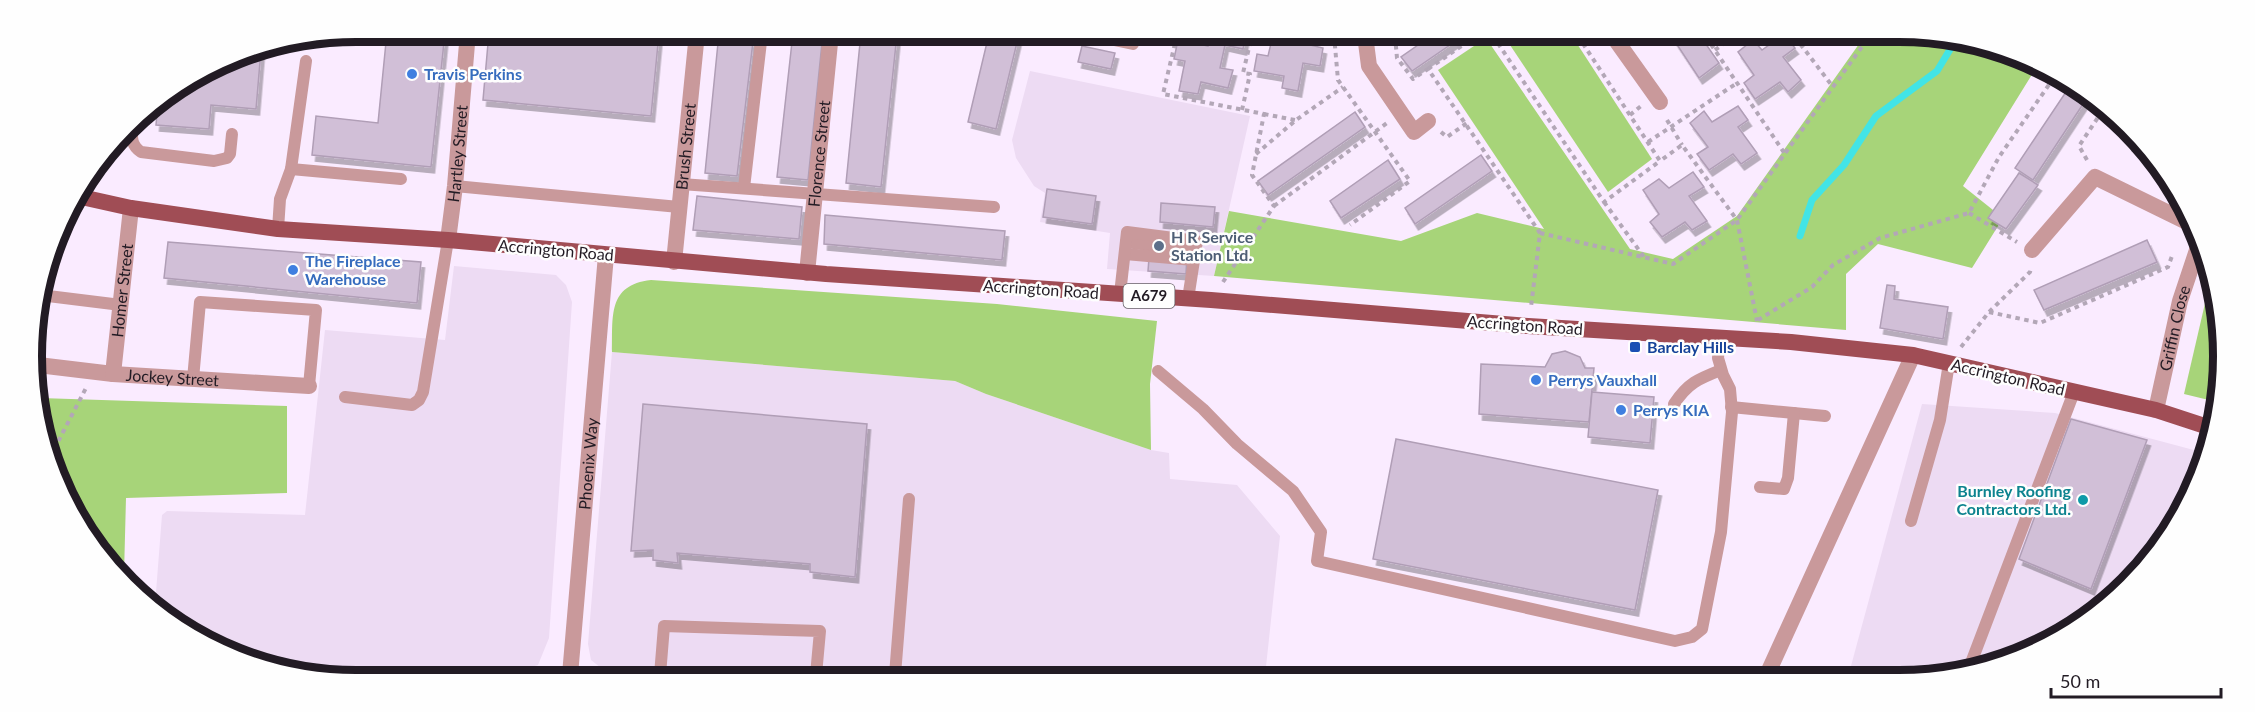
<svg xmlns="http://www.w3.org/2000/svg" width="2255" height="712" font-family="Lato,sans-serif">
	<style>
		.built { fill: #eddbf3 }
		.green { fill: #a7d479 }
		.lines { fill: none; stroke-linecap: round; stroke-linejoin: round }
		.stream { stroke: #42e4e6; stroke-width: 7 }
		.building { fill: #d1bfd7; stroke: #b09eb6; stroke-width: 1.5; filter: url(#shadow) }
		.path { stroke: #b3a7b7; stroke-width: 4; stroke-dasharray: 4.5 4.5; stroke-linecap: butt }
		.service { stroke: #c9999b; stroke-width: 12 }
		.minor { stroke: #c9999b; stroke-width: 16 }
		.primary { stroke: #a04d55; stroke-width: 16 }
		.shop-dot { fill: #3f7fe0; stroke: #fefefe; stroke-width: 2 }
		.service-dot { fill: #5c6f8a; stroke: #fefefe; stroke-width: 2 }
		.transit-dot { fill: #1a4fb4; stroke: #fefefe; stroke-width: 2 }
		.culture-dot { fill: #0f9aa8; stroke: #fefefe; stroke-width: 2 }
		.labels { text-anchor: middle; stroke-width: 5; stroke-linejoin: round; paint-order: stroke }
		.shield { fill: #fefefe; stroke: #645f65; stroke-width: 1.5 }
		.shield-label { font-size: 15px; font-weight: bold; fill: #221b24 }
		.shop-label { font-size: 16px; font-weight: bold; fill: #366cbe; stroke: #fefefe; text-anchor: start }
		.street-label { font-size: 16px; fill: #221b24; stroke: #fefefe }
		.service-label { font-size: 16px; font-weight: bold; fill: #4e5e75; stroke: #fefefe; text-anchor: start }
		.transit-label { font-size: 16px; font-weight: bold; fill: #164399; stroke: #fefefe; text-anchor: start }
		.culture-label { font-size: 16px; font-weight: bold; fill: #0d838f; stroke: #fefefe; text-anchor: end }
		.rim { fill: none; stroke: #221b24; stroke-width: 8 }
	</style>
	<defs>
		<filter id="shadow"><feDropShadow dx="3.5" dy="6" stdDeviation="0" flood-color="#0004"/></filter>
	</defs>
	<rect width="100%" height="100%" fill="#faebff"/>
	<g class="built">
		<polygon points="1030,71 1250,116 1214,276 1107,269 1110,233 1040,222 1045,193 1034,186 1016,158 1012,140"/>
		<polygon points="454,266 556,275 566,285 572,302 549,638 538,665 525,669 524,675 292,674 175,626 155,605 162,515 167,511 305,515 325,330 445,340"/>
		<polygon points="612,352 955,381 986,394 1151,450 1169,453 1170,479 1237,485 1280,536 1265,676 610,675 591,660 588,644"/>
		<polygon points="1922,404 2055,413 2205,453 2180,518 2128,586 2043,647 1942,678 1848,677"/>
	</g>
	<g class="green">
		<polygon points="1504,36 1572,36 1652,159 1608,192"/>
		<polygon points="1864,37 1963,38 2036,68 1963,186 2003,218 1972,268 1878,244 1846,274 1846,330 1214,276 1229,211 1401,241 1477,213 1544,229 1438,70 1486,38 1630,249 1673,259 1737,216"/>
		<path d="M651,280L997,304L1157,321L1150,384L1151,450L986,394L955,381L612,352C613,317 607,285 651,280Z"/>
		<polygon points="2206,299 2217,303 2217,402 2184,394"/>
		<polygon points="40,398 287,406 287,493 126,498 124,574 86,537 42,440"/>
	</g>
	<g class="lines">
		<polyline class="stream" points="1800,236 1812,200 1844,165 1876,116 1937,71 1957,38"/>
	</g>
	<g class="building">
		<polygon points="387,32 445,32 431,167 312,155 316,116 378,123"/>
		<polygon points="489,32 659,33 651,116 483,100"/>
		<polygon points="719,33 754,33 737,176 705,173"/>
		<polygon points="793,33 823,33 808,180 777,177"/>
		<polygon points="861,33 897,34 881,187 846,183"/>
		<polygon points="989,34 1019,34 996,129 968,122"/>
		<polygon points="1179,35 1192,35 1190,42 1208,46 1211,35 1246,35 1243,49 1225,45 1220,68 1233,70 1228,88 1201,82 1198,94 1179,91 1185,61 1174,59"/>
		<polygon points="1273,35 1295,35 1293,41 1323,48 1320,66 1303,63 1298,91 1282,88 1284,76 1254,71 1257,54 1268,56"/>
		<polygon points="1431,36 1463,36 1412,71 1401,57"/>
		<polygon points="1672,37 1701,37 1719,63 1699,78"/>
		<polygon points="1780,37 1786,37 1795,48 1783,57 1801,80 1788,92 1780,82 1755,99 1744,83 1754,75 1738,52 1753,40 1762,50"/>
		<polygon points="1082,46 1115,53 1111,69 1078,62"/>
		<polygon points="261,50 256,109 211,105 209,129 156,125 158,102 232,56"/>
		<polygon points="2072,83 2080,86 2089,95 2033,180 2015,168"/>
		<polygon points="1738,106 1748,120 1738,127 1757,153 1741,164 1733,154 1709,170 1697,154 1708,147 1690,123 1704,111 1712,122"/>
		<polygon points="1355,112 1365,127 1268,195 1258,181"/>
		<polygon points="2133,140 2152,159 2129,145"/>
		<polygon points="1481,155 1492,171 1415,224 1405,208"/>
		<polygon points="1388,160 1400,179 1341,218 1330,201"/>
		<polygon points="1693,172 1704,187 1689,196 1707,221 1692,230 1685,222 1662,237 1650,222 1659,214 1643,190 1659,179 1669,188"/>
		<polygon points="2019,173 2038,185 2006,229 1988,218"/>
		<polygon points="1047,189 1096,196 1092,224 1043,217"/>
		<polygon points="697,196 802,207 799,239 693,230"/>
		<polygon points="1161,203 1215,207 1213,227 1160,222"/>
		<polygon points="825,215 1005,231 1002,260 824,244"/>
		<polygon points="1151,232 1188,235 1186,274 1148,271"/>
		<polygon points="2147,240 2157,262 2044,310 2034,290"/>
		<polygon points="168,242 421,262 417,303 164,278"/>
		<polygon points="1887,285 1895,286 1894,299 1948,307 1943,339 1880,328"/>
		<polygon points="1565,351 1580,357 1585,368 1594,368 1589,422 1479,414 1481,364 1545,367 1552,354"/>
		<polygon points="1592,392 1654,397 1650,443 1588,437"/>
		<polygon points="643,404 867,424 855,577 810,572 810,564 677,553 678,563 653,560 653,550 631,551"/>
		<polygon points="2071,419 2147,440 2091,589 2019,559"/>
		<polygon points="1396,439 1658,490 1635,610 1373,559"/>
	</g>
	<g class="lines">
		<g class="path">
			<polyline points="1177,35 1163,94 1264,114 1252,175 1274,206 1223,282"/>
			<polyline points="1334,35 1338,80 1410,181 1350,225"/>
			<polyline points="1395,36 1397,58 1413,79 1428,69 1540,233 1531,307"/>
			<polyline points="1493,36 1604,202 1660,161"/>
			<polyline points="1578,36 1660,161 1682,145 1737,220 1757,321"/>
			<polyline points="1706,37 1785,154"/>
			<polyline points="1795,37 1833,87"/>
			<polyline points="1715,50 1733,37"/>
			<polyline points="1428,69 1476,36"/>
			<polyline points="1242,110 1250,74 1243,73 1252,35"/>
			<polyline points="1264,114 1295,120"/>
			<polyline points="1630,115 1641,106"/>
			<polyline points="1667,120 1682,145"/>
			<polyline points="1441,132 1447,137 1467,123"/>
			<polyline points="1648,142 1737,83"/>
			<polyline points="1256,154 1296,120 1343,87"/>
			<polyline points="2087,160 2079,146 2103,110"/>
			<polyline points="1604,202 1644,257"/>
			<polyline points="1274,206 1387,123"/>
			<polyline points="1969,213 2017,242"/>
			<polyline points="1540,233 1673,264 1737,220 1869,37"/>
			<polyline points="1989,312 2040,323 2168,267 2172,256"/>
			<polyline points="1758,320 1812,287 1833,265 1880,238 1969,213 1999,157 2055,76"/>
			<polyline points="1961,347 1989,312 2030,272 2031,268"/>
			<polyline points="50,457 86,388"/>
		</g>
		<g class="service">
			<polyline points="1095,36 1133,44 1135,35"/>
			<path d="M132,124C132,137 130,144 141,152L214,161L227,158L230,154L232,134"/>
			<polyline points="291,169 401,179"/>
			<polyline points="681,184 994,207"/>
			<polyline points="455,186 679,207"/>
			<polyline points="744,188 762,33"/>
			<polyline points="278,229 280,199 291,169 306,61"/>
			<polyline points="1126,242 1196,251"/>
			<polyline points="1125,254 1194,260"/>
			<polyline points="1120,294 1127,232 1197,241 1188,299"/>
			<polyline points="40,295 121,305"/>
			<polyline points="1158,371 1203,409 1237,444 1293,491 1321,532 1317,561 1675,641 1692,637 1702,629 1721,532 1732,412 1730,389 1723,375 1718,358 1720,337"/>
			<polyline points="193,379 200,302 316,310 309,386"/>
			<polyline points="345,397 412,405 419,400 423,392 448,240"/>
			<path d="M1674,404C1688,383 1698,379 1721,370"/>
			<polyline points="1731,407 1825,416"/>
			<polyline points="1760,487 1784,489 1788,478 1794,413"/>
			<polyline points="1911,521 1940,420 1949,363"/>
			<polyline points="1971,663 2074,392"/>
			<polyline points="279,669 351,674"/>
			<polyline points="660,675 664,626 820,631 816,675"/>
			<polyline points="895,675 909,499"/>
		</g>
		<g class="minor">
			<polyline points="1365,35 1369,66 1414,132 1428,121"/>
			<polyline points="1613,36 1660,102"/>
			<path id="s1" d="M448,240L455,186L468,32"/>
			<polyline points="2032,250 2095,177 2189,223"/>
			<path id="s2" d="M674,262L697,33"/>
			<path id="s3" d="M807,273L831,33"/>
			<path id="s4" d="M38,365L113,374L309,386"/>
			<path id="s5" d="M113,374L131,208"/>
			<path id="s6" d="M2156,410L2180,301L2198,247"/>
			<path id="s7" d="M570,675L606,255"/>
			<polyline points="1766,677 1913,355"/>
		</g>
		<polyline class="primary" points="77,196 131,208 278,229 448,240 826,274 1211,300 1528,326 1791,342 1913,355 2156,410 2214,429"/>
	</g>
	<g class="shop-dot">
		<circle cx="412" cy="74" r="6"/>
		<circle cx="293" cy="270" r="6"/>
		<circle cx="1536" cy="380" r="6"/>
		<circle cx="1621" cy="410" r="6"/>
	</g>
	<circle class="service-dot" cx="1159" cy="246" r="6"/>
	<rect class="transit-dot" x="1629" y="341" width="12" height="12" rx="3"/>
	<circle class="culture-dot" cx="2083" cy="500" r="6"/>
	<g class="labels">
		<rect class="shield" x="1123.5" y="284" width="51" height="24" rx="4.5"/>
		<g class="shield-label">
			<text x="1149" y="301">A679</text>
		</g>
		<g class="shop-label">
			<text x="424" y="80">Travis Perkins</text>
			<text x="305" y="267">The Fireplace<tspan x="305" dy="18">Warehouse</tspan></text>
			<text x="1548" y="386">Perrys Vauxhall</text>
			<text x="1633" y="416">Perrys KIA</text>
		</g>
		<g class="street-label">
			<text dy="6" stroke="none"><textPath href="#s2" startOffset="116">Brush Street</textPath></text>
			<text dy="6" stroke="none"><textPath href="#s3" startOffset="120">Florence Street</textPath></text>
			<text dy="6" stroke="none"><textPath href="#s1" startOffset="87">Hartley Street</textPath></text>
			<text transform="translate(556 250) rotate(5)" y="6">Accrington Road</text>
			<text transform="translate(1041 289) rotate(4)" y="6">Accrington Road</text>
			<text dy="6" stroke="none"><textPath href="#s5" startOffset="84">Homer Street</textPath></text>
			<text transform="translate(1525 325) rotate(4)" y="6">Accrington Road</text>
			<text dy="6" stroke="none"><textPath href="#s6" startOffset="84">Griffin Close</textPath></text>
			<text transform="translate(2008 377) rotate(13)" y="6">Accrington Road</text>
			<text dy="6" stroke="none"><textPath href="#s4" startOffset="135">Jockey Street</textPath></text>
			<text dy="6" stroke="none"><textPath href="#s7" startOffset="212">Phoenix Way</textPath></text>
		</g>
		<g class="service-label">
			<text x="1171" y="243">H R Service<tspan x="1171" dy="18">Station Ltd.</tspan></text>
		</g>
		<g class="transit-label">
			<text x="1647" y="353">Barclay Hills</text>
		</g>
		<g class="culture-label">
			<text x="2071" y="497">Burnley Roofing<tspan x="2071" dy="18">Contractors Ltd.</tspan></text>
		</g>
	</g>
	<path d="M0 0H2255V712H0ZM356 42H1899A314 314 0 0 1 2213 356V356A314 314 0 0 1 1899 670H356A314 314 0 0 1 42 356V356A314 314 0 0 1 356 42Z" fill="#fefefe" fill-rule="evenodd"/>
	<path class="rim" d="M356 42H1899A314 314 0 0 1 2213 356V356A314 314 0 0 1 1899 670H356A314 314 0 0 1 42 356V356A314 314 0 0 1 356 42Z"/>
	<path d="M2051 688v9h170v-9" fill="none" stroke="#221b24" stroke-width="3"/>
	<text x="2060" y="688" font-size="18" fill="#221b24" stroke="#fefefe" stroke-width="4.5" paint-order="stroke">50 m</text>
</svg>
